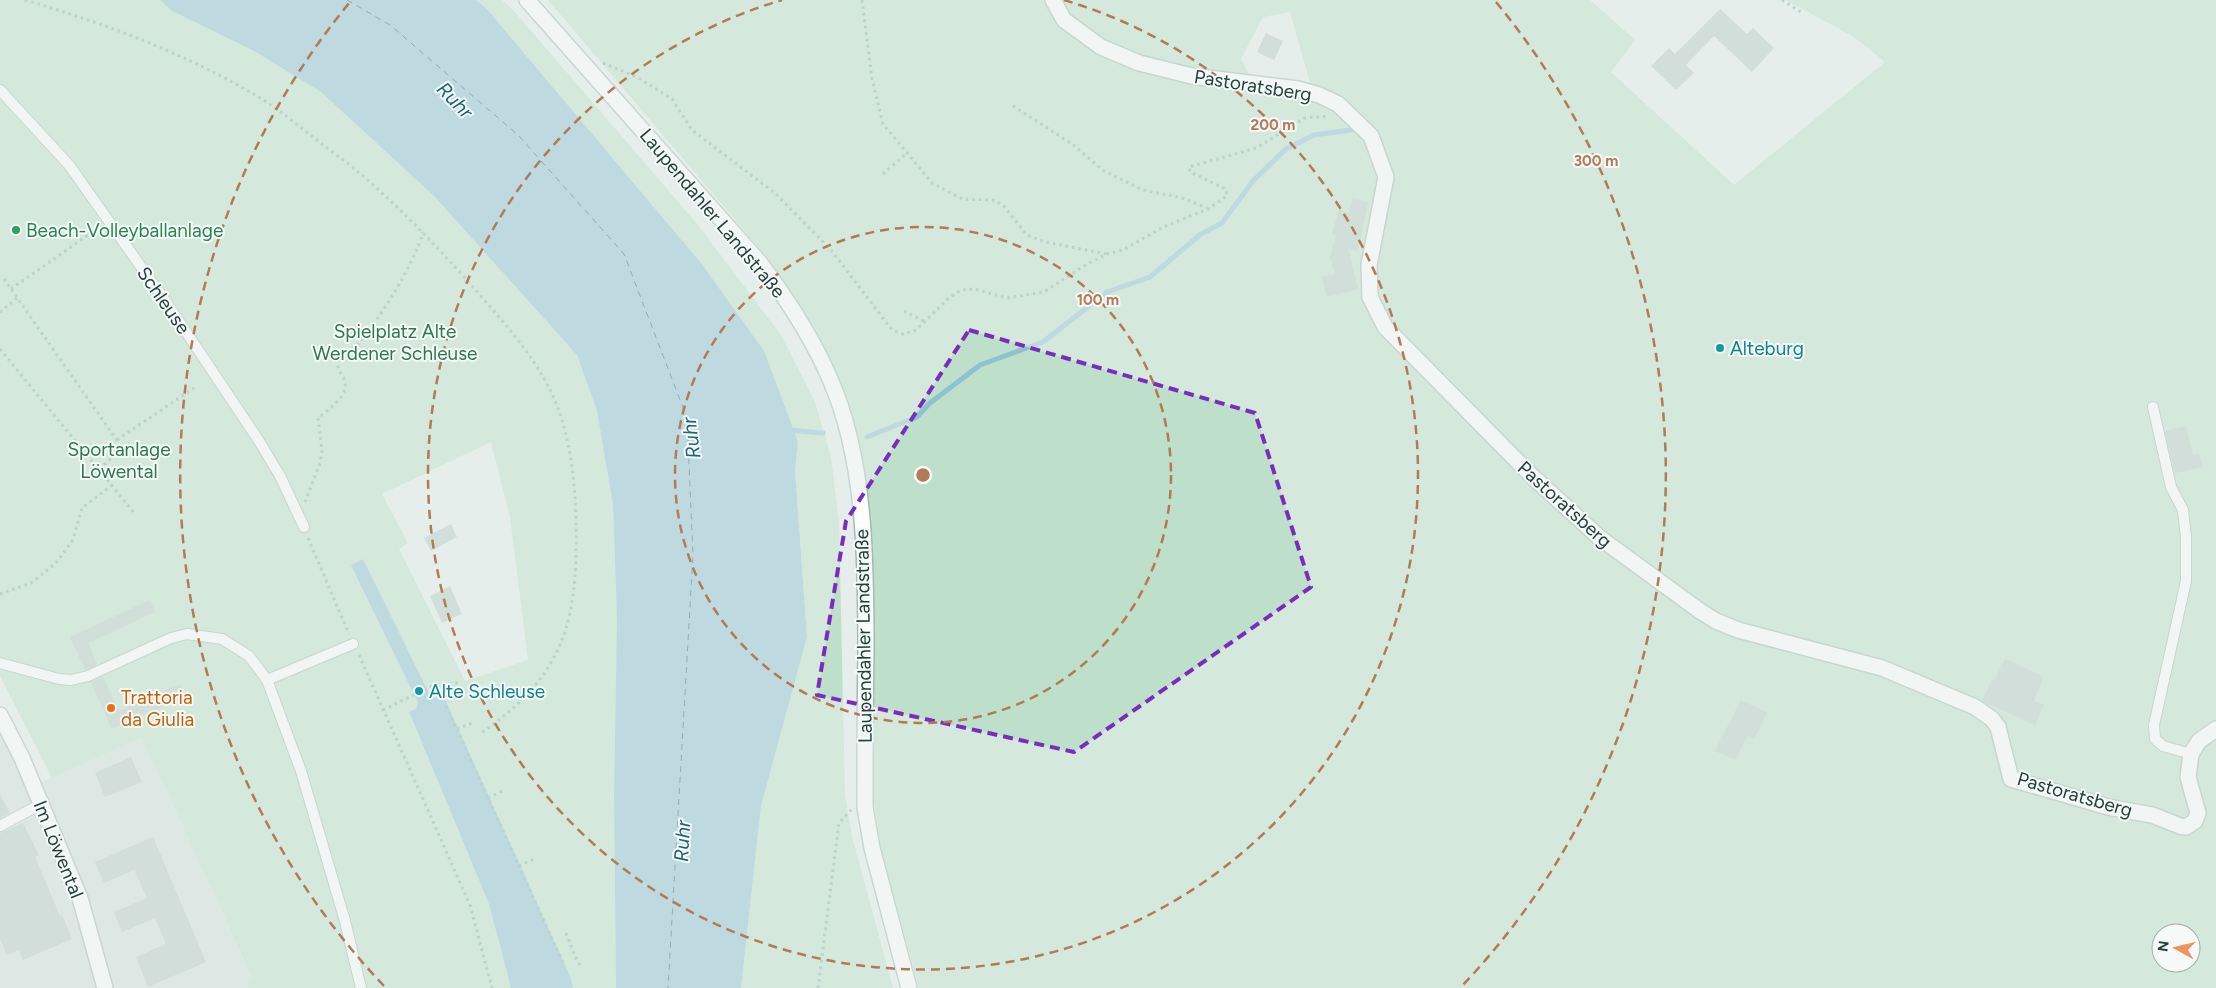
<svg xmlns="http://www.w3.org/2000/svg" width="2216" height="988" font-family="Figtree,sans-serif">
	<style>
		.built { fill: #d3deda }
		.green { fill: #bedfca; fill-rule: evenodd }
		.water { fill: #8ec1d2 }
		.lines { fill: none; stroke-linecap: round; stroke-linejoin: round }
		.stream { stroke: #8ec1d2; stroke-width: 5 }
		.ferry { stroke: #1d637c; stroke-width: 1; stroke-dasharray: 6 5; stroke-linecap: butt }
		.building { fill: #bac9c4 }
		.lane-casing { stroke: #a7b6b3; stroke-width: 12 }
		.street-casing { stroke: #a7b6b3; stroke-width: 18 }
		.secondary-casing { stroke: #a3bab4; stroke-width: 18 }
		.path { stroke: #85b1a8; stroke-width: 3; stroke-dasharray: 2.5 4; stroke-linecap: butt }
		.lane { stroke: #fff; stroke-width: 10 }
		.street { stroke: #fff; stroke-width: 15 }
		.secondary { stroke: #fff; stroke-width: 15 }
		.marked { fill: none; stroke: #7b2cbf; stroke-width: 4; stroke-dasharray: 10 6; stroke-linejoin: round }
		.ring { fill: none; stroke: #b47955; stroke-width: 2.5; stroke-dasharray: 9 6 }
		.leisure-dot { fill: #2e9e5b; stroke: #f5faf8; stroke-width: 2 }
		.culture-dot { fill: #0f9aa8; stroke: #f5faf8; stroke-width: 2 }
		.food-dot { fill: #e8710a; stroke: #f5faf8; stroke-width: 2 }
		.labels { text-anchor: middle; stroke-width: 4; stroke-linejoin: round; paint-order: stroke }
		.street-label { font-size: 19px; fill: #24403b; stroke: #f5faf8 }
		.leisure-label { font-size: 19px; fill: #27864d; stroke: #f5faf8; text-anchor: start }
		.park-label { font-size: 19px; fill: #2e7751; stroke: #f5faf8 }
		.culture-label { font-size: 19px; fill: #0d838f; stroke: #f5faf8; text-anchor: start }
		.food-label { font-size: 19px; fill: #c56008; stroke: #f5faf8; text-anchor: start }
		.water-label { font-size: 20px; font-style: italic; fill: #1d637c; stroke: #f5faf8 }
		.centre { fill: #b47955; stroke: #f5faf8; stroke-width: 2.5 }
		.ring-label { font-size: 15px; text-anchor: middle; font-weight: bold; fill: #b47955; stroke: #f5faf8; stroke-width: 4; stroke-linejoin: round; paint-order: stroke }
	</style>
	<rect width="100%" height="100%" fill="#e5eeeb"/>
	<polygon class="built" points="0,720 28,785 52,778 142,737 253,981 247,983 248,988 0,988"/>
	<g class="green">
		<path d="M0,0H160L172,11L254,51L321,92L434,196L577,355L597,411L613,505L617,619L614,793L616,988H573L571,978L444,697L438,699L431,697L363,559L352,565L418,703L416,709L409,713L489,904L511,988H248L246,983L253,980L142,737L52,778L0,676V96L35,122L0,83ZM491,442L510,517L528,660L465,681L399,549L408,543L382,494Z"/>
		<polygon points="476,0 502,0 514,11 698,225 781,335 815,402 831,457 839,523 845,795 852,836 893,988 741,988 761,806 807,637 795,469 798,441 701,263 487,9"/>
		<path d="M548,0H1590L1635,40L1611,72L1734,185L1885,62L1854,37L1786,0H2216V988H919L881,849L874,802L873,574L866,499L849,404L814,326L765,255ZM1290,12L1311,86L1257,89L1241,59L1263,17ZM2161,933H2191V963H2161Z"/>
	</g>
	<g class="water">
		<polygon points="160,0 476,0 487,9 701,263 764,351 798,442 795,470 807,637 761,806 741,988 616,988 614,793 617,619 613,505 597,411 577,355 434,196 321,92 254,51 172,11"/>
		<polygon points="363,559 431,697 438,699 444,697 571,978 573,988 511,988 489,904 409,712 416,709 418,703 351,565"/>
	</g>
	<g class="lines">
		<g class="stream">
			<polyline points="788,430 823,433"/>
			<polyline points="867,437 917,417 930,403 980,365 1043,342 1107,292 1150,277 1201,234 1222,223 1253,181 1286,149 1314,135 1357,129"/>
		</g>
		<polyline class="ferry" points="347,0 390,25 518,135 624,254 687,418 693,555 668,988"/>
	</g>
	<g class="building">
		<polygon points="1720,9 1747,34 1753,28 1774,48 1752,72 1714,36 1686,65 1694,73 1676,90 1651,66 1669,48 1675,54"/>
		<polygon points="1266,33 1283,41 1274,60 1257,52"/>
		<polygon points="1353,198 1368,202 1358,251 1348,248 1358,289 1327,297 1322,277 1335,274 1330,257 1336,235 1332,234 1339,210 1349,213"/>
		<polygon points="2186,426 2193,455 2199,454 2202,467 2175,473 2165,431"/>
		<polygon points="451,524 457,537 431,551 424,538"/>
		<polygon points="450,586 462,614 442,623 430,596"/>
		<polygon points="150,600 155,612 88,643 97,664 85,670 70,637"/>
		<polygon points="2005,659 2042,676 2041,678 2043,679 2034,701 2044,705 2035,725 1982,701 1992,680 1994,681"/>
		<polygon points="103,677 119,711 180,684 185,696 112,729 91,682"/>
		<polygon points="1741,700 1767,713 1754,739 1747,735 1736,760 1715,751"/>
		<polygon points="131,757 142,782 105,797 95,773"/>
		<polygon points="0,794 10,813 0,818"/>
		<polygon points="23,823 39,855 35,857 60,916 62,915 72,939 23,960 19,950 7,955 0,939 0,833"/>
		<polygon points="153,837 206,962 148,987 136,957 166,944 155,918 122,932 114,912 147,898 134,870 104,883 95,862"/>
	</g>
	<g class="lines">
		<g class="lane-casing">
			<g id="lane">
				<polyline points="0,90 69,165 166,302 259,441 280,476 304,527"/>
				<polyline points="2153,407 2171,487 2183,510 2186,537 2186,581 2154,725 2155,739 2163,746 2191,754"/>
				<polyline points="0,663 59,679 71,680 88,676 171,638 187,634 222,639 249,656 267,680 301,771 345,921 361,988"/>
				<polyline points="267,680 353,644"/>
				<polyline points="0,826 41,804"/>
			</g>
		</g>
		<g class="street-casing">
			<g id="street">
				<polyline points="1053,0 1064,20 1101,47 1139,63 1192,76 1298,89 1319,95 1338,104 1371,136 1386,177 1369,265 1370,297 1385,327 1532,476 1600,538 1700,611 1716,621 1738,630 1882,668 1975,707 1992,719 1998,727 2011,779 2108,807 2152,815 2180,826 2186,827 2195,821 2198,813 2188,777 2191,754 2199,741 2216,729"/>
				<polyline points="0,715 22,758 80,898 105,988"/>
			</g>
		</g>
		<g class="secondary-casing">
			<path id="secondary" d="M527,0L760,263C787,299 812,337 830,379C866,460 866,565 866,652C865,704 865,755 865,807L872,848L909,988"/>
		</g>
		<g class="path">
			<path d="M25,0C103,23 179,51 250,92C274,105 296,124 318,141C336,155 355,168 372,184C405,213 435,245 465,278C496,314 533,352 553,396C573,442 577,497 576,547C576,636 553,683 480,734"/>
			<polyline points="862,0 872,79 883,124 932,183 962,199 993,200 1003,205 1027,235 1045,242 1107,254"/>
			<polyline points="1782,0 1801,12"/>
			<polyline points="603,63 637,77 672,99 692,130 776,194 831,250 892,330 903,334 916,330 950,297 961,290 974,289 1007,298 1044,292 1082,267 1107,254 1123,250 1163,227 1208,209 1227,196 1226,189 1190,172 1189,167 1256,148 1305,118 1327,116"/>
			<polyline points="1013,106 1072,144 1104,171 1143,190 1182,198 1207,208"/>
			<polyline points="883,174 907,153"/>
			<polyline points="4,279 123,449"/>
			<polyline points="11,289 88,235"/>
			<polyline points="904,311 925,322"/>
			<polyline points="0,312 17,298"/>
			<polyline points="0,349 136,515"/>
			<polyline points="117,440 194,388"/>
			<polyline points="99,469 129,443"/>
			<path d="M305,502L320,463L322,451L318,418C328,410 347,397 345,383C343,373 334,370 340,358C344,349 352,351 358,344C380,319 414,264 423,232"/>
			<polyline points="308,538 349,634"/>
			<polyline points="0,594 31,583 56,563 73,540 82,508 112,485"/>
			<polyline points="359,655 470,905 492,988"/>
			<polyline points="446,706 564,965"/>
			<polyline points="383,710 432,686 458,683"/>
			<polyline points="457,729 475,722"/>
			<polyline points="488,798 504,790"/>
			<polyline points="519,866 534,859"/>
			<path d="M566,933C571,944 573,955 580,965"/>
			<polyline points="818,988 839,823 851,810"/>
		</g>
		<use href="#lane" class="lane"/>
		<use href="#street" class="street"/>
		<use href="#secondary" class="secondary"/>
	</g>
	<path d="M0 0H2216V988H0ZM969,330L1255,413L1311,587L1074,752L817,695L846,521Z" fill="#e5eeeb" fill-opacity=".55" fill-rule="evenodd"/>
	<path class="marked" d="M969,330L1255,413L1311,587L1074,752L817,695L846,521Z"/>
	<g class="ring">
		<circle cx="923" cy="475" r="248"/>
		<path d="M1064 0A495 495 0 1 1 782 0"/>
		<path d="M384 986A743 743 0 0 1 350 2M1496 2A743 743 0 0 1 1462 986"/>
	</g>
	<circle class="leisure-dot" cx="16" cy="230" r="5"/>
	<g class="culture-dot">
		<circle cx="1720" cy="348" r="5"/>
		<circle cx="419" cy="691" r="5"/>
	</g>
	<circle class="food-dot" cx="111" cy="708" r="5"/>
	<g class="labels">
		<g class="street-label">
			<text transform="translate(1253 85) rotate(9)" y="7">Pastoratsberg</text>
			<text transform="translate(713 213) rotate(50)" y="7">Laupendahler Landstraße</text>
			<text transform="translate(164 300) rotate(55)" y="7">Schleuse</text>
			<text transform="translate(1565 504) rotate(42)" y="7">Pastoratsberg</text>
			<text transform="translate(863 636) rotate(-91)" y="7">Laupendahler Landstraße</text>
			<text transform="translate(2075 794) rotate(16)" y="7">Pastoratsberg</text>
			<text transform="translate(59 849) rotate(68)" y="7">Im Löwental</text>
		</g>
		<g class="leisure-label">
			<text x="26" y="237">Beach-Volleyballanlage</text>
		</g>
		<g class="park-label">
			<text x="395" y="338">Spielplatz Alte<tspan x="395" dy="22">Werdener Schleuse</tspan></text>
			<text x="119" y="456">Sportanlage<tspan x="119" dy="22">Löwental</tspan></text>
		</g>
		<g class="culture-label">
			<text x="1730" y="355">Alteburg</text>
			<text x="429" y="698">Alte Schleuse</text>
		</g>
		<g class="food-label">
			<text x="121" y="704">Trattoria<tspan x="121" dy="22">da Giulia</tspan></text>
		</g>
		<g class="water-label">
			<text transform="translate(455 100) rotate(46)" y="7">Ruhr</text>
			<text transform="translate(691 438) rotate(-97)" y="7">Ruhr</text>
			<text transform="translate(682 841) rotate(-87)" y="7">Ruhr</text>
		</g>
	</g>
	<circle cx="923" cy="475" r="8" class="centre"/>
	<g class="ring-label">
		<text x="1273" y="130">200 m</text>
		<text x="1596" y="166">300 m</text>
		<text x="1098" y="305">100 m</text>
	</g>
	<g transform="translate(2176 948) rotate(278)"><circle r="24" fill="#f5faf8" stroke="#a1b0ac"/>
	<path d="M0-4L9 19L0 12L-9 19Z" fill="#f19260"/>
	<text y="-8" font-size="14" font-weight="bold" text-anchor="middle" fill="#24403b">N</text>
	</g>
</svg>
